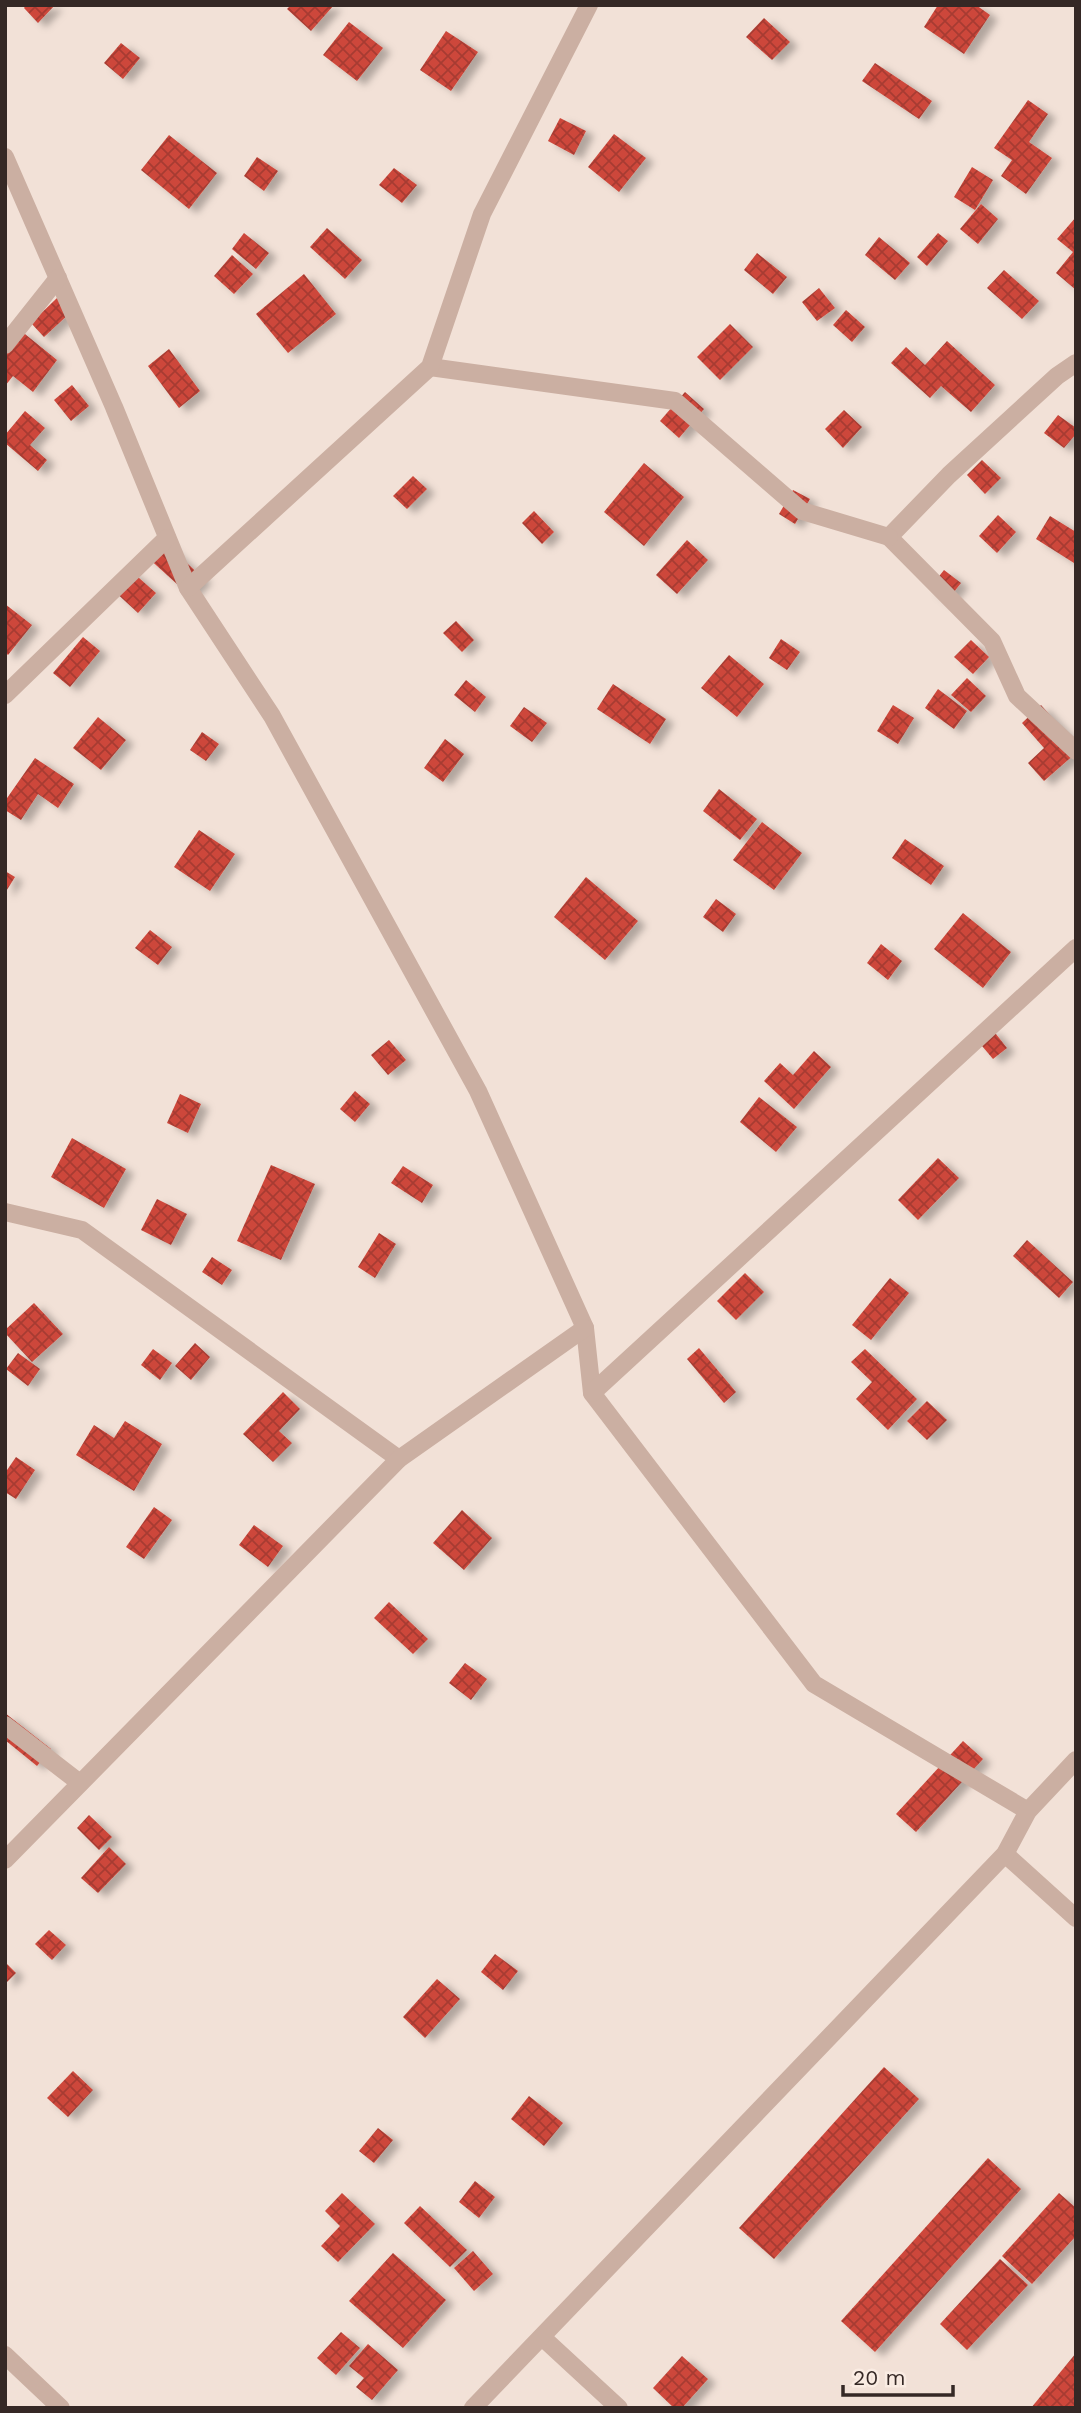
<svg xmlns="http://www.w3.org/2000/svg" width="1081" height="2413" font-family="'Work Sans',sans-serif">
	<style>
		.building { fill: url(#building-cross-hatch); filter: url(#shadow) }
		.lines { fill: none; stroke-linecap: round; stroke-linejoin: round }
		.minor { stroke: #cbafa2; stroke-width: 18 }
	</style>
	<defs>
		<pattern id="building-cross-hatch" width="8" height="8" patternUnits="userSpaceOnUse" patternTransform="scale(1.75)"><rect width="8" height="8" fill="#cd473a"/><path d="M0 0l8 8M0 8l8-8" fill="none" stroke="#a73b31"/></pattern>
		<filter id="shadow"><feDropShadow dx="8" dy="4.5" stdDeviation="3.5" flood-color="#0004"/></filter>
	</defs>
	<rect width="100%" height="100%" fill="#f2e1d7"/>
	<g class="building">
		<polygon points="26,5 55,5 38,23 24,8"/>
		<polygon points="291,5 334,5 311,31 287,9"/>
		<polygon points="938,5 976,5 990,15 964,54 924,27"/>
		<polygon points="764,18 790,42 772,60 746,37"/>
		<polygon points="349,22 383,48 357,81 323,55"/>
		<polygon points="446,31 478,52 451,91 420,70"/>
		<polygon points="121,43 140,58 123,79 104,63"/>
		<polygon points="875,63 932,101 919,119 862,81"/>
		<polygon points="1028,100 1048,114 1029,142 1052,158 1026,194 1001,176 1012,160 994,148"/>
		<polygon points="560,118 586,131 574,155 548,141"/>
		<polygon points="614,134 646,158 619,192 588,167"/>
		<polygon points="169,135 217,173 189,209 141,170"/>
		<polygon points="257,157 278,171 264,191 244,176"/>
		<polygon points="972,167 993,180 975,210 954,197"/>
		<polygon points="394,168 417,185 402,203 379,185"/>
		<polygon points="981,204 998,219 978,244 960,229"/>
		<polygon points="1076,217 1076,290 1056,273 1073,252 1057,239"/>
		<polygon points="327,228 362,260 345,279 310,247"/>
		<polygon points="244,233 269,253 256,269 232,249"/>
		<polygon points="938,233 948,241 927,266 917,257"/>
		<polygon points="879,237 910,263 895,280 865,255"/>
		<polygon points="757,253 787,277 773,294 744,270"/>
		<polygon points="232,255 253,274 234,294 214,276"/>
		<polygon points="1004,270 1039,301 1022,319 987,288"/>
		<polygon points="304,274 336,314 288,353 256,314"/>
		<polygon points="819,288 835,308 817,321 802,302"/>
		<polygon points="57,298 71,312 44,337 31,323"/>
		<polygon points="846,310 865,327 852,342 833,325"/>
		<polygon points="730,324 753,347 720,380 697,357"/>
		<polygon points="20,330 57,360 33,392 13,376 5,386 5,349"/>
		<polygon points="947,341 995,385 971,412 941,386 930,398 891,363 906,347 925,365"/>
		<polygon points="169,349 200,391 179,408 148,366"/>
		<polygon points="72,385 89,406 71,421 54,400"/>
		<polygon points="685,392 704,409 679,438 660,421"/>
		<polygon points="844,410 862,427 843,448 825,429"/>
		<polygon points="25,411 45,428 30,445 47,460 38,471 5,443 5,435"/>
		<polygon points="1058,415 1076,428 1076,434 1064,448 1044,433"/>
		<polygon points="982,460 1001,478 985,494 967,475"/>
		<polygon points="644,463 684,497 644,546 604,512"/>
		<polygon points="413,476 427,489 407,509 393,496"/>
		<polygon points="793,490 810,499 795,524 779,514"/>
		<polygon points="534,511 554,532 542,544 522,523"/>
		<polygon points="998,515 1016,532 997,553 979,536"/>
		<polygon points="1050,516 1076,532 1076,560 1074,563 1036,539"/>
		<polygon points="160,538 204,579 189,595 145,555"/>
		<polygon points="687,540 708,560 677,594 656,575"/>
		<polygon points="130,570 156,593 138,613 112,589"/>
		<polygon points="944,570 961,583 946,602 929,589"/>
		<polygon points="5,604 32,625 8,655 5,652"/>
		<polygon points="456,621 474,640 462,652 443,633"/>
		<polygon points="83,637 100,651 70,687 53,673"/>
		<polygon points="781,639 800,652 787,670 769,658"/>
		<polygon points="971,640 989,657 973,674 954,657"/>
		<polygon points="729,655 764,684 737,717 701,688"/>
		<polygon points="967,678 986,696 971,712 951,695"/>
		<polygon points="466,680 486,697 475,712 454,695"/>
		<polygon points="613,684 666,719 650,744 597,709"/>
		<polygon points="938,689 967,711 954,729 925,708"/>
		<polygon points="893,705 914,718 898,744 877,731"/>
		<polygon points="1041,705 1076,744 1076,753 1044,781 1028,763 1044,748 1022,723"/>
		<polygon points="524,707 547,723 532,742 510,726"/>
		<polygon points="98,717 126,740 101,770 73,748"/>
		<polygon points="202,732 219,744 206,761 190,750"/>
		<polygon points="445,739 464,754 443,782 424,768"/>
		<polygon points="35,758 74,784 58,808 38,794 21,820 5,810 5,801"/>
		<polygon points="719,789 757,819 740,840 703,811"/>
		<polygon points="762,822 802,853 774,890 733,860"/>
		<polygon points="199,830 235,854 210,891 174,867"/>
		<polygon points="905,839 944,866 931,885 892,858"/>
		<polygon points="5,871 15,877 5,893"/>
		<polygon points="586,877 638,921 605,960 554,917"/>
		<polygon points="716,899 736,914 723,932 703,917"/>
		<polygon points="963,913 1011,952 983,988 934,949"/>
		<polygon points="150,930 172,947 158,965 135,948"/>
		<polygon points="881,944 902,961 888,980 867,963"/>
		<polygon points="992,1029 1007,1048 993,1059 977,1040"/>
		<polygon points="389,1040 406,1060 388,1075 371,1055"/>
		<polygon points="814,1051 831,1067 794,1109 764,1081 780,1063 793,1075"/>
		<polygon points="355,1091 370,1104 355,1122 340,1109"/>
		<polygon points="180,1094 201,1104 188,1133 167,1123"/>
		<polygon points="759,1097 797,1127 776,1152 740,1122"/>
		<polygon points="72,1138 126,1169 104,1208 51,1177"/>
		<polygon points="938,1158 959,1178 918,1220 898,1200"/>
		<polygon points="271,1165 315,1184 281,1260 237,1241"/>
		<polygon points="403,1166 433,1185 422,1203 391,1183"/>
		<polygon points="157,1199 187,1214 171,1245 141,1230"/>
		<polygon points="379,1233 396,1244 375,1278 358,1267"/>
		<polygon points="1027,1240 1073,1282 1059,1298 1013,1256"/>
		<polygon points="212,1257 232,1270 222,1285 202,1272"/>
		<polygon points="745,1273 764,1292 736,1320 717,1301"/>
		<polygon points="890,1278 909,1293 871,1340 852,1325"/>
		<polygon points="34,1303 63,1334 32,1362 5,1333 5,1330"/>
		<polygon points="195,1343 210,1357 191,1380 175,1366"/>
		<polygon points="699,1348 736,1392 724,1403 687,1359"/>
		<polygon points="153,1349 172,1363 160,1380 141,1365"/>
		<polygon points="865,1349 917,1399 888,1430 856,1399 872,1382 851,1362"/>
		<polygon points="18,1353 40,1369 28,1386 6,1369"/>
		<polygon points="283,1392 300,1409 279,1431 292,1443 273,1462 243,1434"/>
		<polygon points="927,1401 947,1420 927,1440 907,1421"/>
		<polygon points="125,1421 162,1444 134,1491 76,1455 94,1425 114,1438"/>
		<polygon points="16,1457 35,1470 16,1499 5,1492 5,1473"/>
		<polygon points="154,1507 172,1520 144,1559 126,1547"/>
		<polygon points="462,1510 492,1538 464,1570 433,1543"/>
		<polygon points="254,1525 283,1546 268,1567 239,1545"/>
		<polygon points="389,1602 428,1639 413,1654 374,1618"/>
		<polygon points="465,1663 487,1679 471,1700 449,1683"/>
		<polygon points="5,1713 51,1749 37,1766 5,1740"/>
		<polygon points="963,1741 983,1759 916,1832 896,1814"/>
		<polygon points="89,1815 112,1837 99,1850 77,1828"/>
		<polygon points="109,1847 126,1864 98,1893 81,1878"/>
		<polygon points="49,1930 66,1945 52,1960 35,1944"/>
		<polygon points="495,1954 518,1971 503,1990 481,1972"/>
		<polygon points="5,1962 16,1973 5,1984"/>
		<polygon points="437,1979 460,1999 425,2038 403,2017"/>
		<polygon points="884,2067 919,2099 774,2259 739,2228"/>
		<polygon points="73,2071 93,2090 68,2117 47,2098"/>
		<polygon points="529,2096 563,2123 544,2146 511,2119"/>
		<polygon points="378,2128 393,2140 374,2163 359,2151"/>
		<polygon points="988,2158 1021,2189 875,2352 841,2321"/>
		<polygon points="475,2181 495,2197 479,2218 459,2202"/>
		<polygon points="342,2193 375,2224 338,2262 321,2246 340,2226 325,2211"/>
		<polygon points="1059,2193 1076,2208 1076,2236 1032,2284 1002,2256"/>
		<polygon points="420,2206 467,2250 450,2267 404,2223"/>
		<polygon points="473,2251 493,2274 474,2291 454,2268"/>
		<polygon points="393,2253 446,2300 403,2348 349,2301"/>
		<polygon points="1000,2259 1028,2285 967,2350 940,2324"/>
		<polygon points="341,2332 360,2348 336,2375 317,2358"/>
		<polygon points="368,2344 398,2370 372,2400 356,2387 364,2378 349,2366"/>
		<polygon points="1076,2353 1076,2408 1031,2408"/>
		<polygon points="682,2356 708,2379 682,2408 674,2408 653,2388"/>
	</g>
	<g class="lines">
		<g class="minor">
			<polyline points="5,157 114,407 188,588 272,716 478,1091 585,1328 592,1393 814,1684 1028,1811"/>
			<polyline points="5,345 58,278"/>
			<polyline points="1076,363 1057,376 949,475 889,537 992,641 1017,696 1076,751"/>
			<polyline points="430,367 675,401 802,511 889,537"/>
			<polyline points="188,588 430,367 482,214 589,5"/>
			<polyline points="5,695 167,538"/>
			<polyline points="5,1212 82,1230 399,1459"/>
			<polyline points="592,1393 1076,948"/>
			<polyline points="5,1725 80,1783"/>
			<polyline points="1005,1854 1076,1918"/>
			<polyline points="5,1860 399,1459 585,1328"/>
			<polyline points="542,2337 619,2408"/>
			<polyline points="5,2355 61,2408"/>
			<polyline points="473,2408 1005,1854 1028,1811 1076,1760"/>
		</g>
	</g>
	<rect width="1081" height="2413" fill="none" stroke="#352825" stroke-width="14"/>
	<path d="M843 2385v10h110v-10" fill="none" stroke="#352825" stroke-width="3.5"/>
	<text x="853" y="2385" font-size="21" fill="#352825" stroke="#faece3" stroke-width="5" paint-order="stroke">20 m</text>
</svg>
